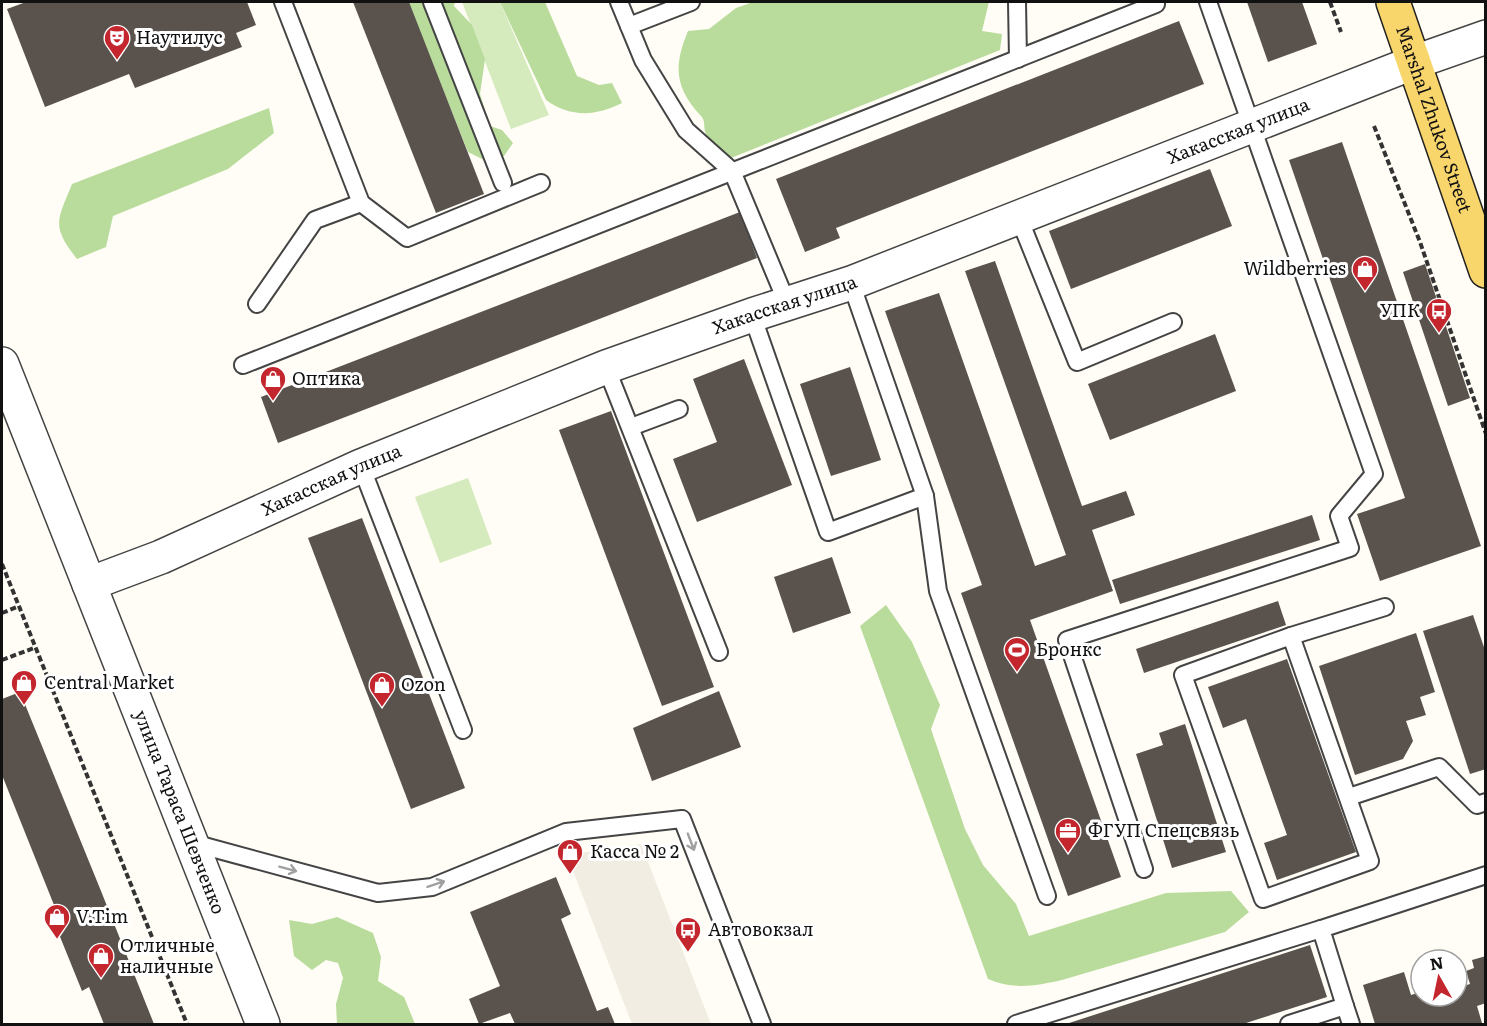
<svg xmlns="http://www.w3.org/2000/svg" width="1487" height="1026" font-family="Literata,serif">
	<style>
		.green { fill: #d5ebbd }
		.forest { fill: #b9dc9c }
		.plaza { fill: #f1ede2 }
		.building { fill: #5a524d }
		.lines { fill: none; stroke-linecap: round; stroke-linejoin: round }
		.lane-casing { stroke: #444; stroke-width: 20 }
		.street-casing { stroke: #444; stroke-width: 36 }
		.primary-casing { stroke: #222; stroke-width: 36 }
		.path { stroke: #333; stroke-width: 4; stroke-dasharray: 6 3; stroke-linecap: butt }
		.lane { stroke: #fff; stroke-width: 16 }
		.street { stroke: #fff; stroke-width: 33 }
		.primary { stroke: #f9d66b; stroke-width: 33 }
		.oneway { stroke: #a0a0a0 }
		.labels { text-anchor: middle; stroke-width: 6; stroke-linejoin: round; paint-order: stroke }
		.poi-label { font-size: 18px; fill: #111; stroke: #fff; text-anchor: start }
		.street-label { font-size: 18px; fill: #111; stroke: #fff }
	</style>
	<rect width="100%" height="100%" fill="#fffdf5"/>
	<g class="green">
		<polygon points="462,2 500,2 549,115 511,129"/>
		<polygon points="468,478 492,544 440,563 415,497"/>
	</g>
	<g class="forest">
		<polygon points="408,2 455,2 454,6 472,25 485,59 480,94 490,126 502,130 513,143 504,156 484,160 468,152"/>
		<path d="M500,2H545L577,76L599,85L612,83L622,103C596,116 571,118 546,100Z"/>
		<path d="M753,2H989L982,31L1002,34L1000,50L726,160C719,152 710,142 706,134C703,128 706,121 701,116C675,88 673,67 688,31L709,29L736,8Z"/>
		<path d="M269,108L274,133L228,169L113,216L106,247L77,259C51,226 57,221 72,184Z"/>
		<path d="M886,605L912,642L940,705L931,729L965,829L983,865L1016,904L1029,936L1166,893L1231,891L1249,912L1225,932L1062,980C1035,986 1014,990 988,979L860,626Z"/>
		<polygon points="337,917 373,933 381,957 378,981 404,997 415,1024 337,1024 336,1004 343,978 338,963 326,960 312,970 294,956 289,920 312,924"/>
	</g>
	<polygon class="plaza" points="641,844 711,1024 632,1024 568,858 579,853"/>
	<g class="building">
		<polygon points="26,2 247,2 256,25 236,33 242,47 135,88 129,74 45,107 7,9"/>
		<polygon points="353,2 409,2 484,194 436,213"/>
		<polygon points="1247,2 1302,2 1317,44 1268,62"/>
		<polygon points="1179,21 1204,84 836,228 840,238 805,252 776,179"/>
		<polygon points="1342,142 1481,546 1380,581 1357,514 1405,498 1289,160"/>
		<polygon points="1210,169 1232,226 1071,289 1049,231"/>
		<polygon points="740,212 757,258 278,443 261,397"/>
		<polygon points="995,261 1082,506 1126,491 1135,515 1092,530 1113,591 1030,620 1121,877 1068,896 961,593 982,585 885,311 939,293 1035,566 1066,555 965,271"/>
		<polygon points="1425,264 1470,398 1448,406 1403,272"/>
		<polygon points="1215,334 1236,391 1110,440 1088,384"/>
		<polygon points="744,359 792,485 697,522 673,459 717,442 693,379"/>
		<polygon points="850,367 881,460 831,476 800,384"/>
		<polygon points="611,411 714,687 662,706 559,430"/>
		<polygon points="1312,515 1320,540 1120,604 1112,580"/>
		<polygon points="362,518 465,788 411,809 308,538"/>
		<polygon points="832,557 851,613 793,633 774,577"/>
		<polygon points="1278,601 1286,625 1144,673 1136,649"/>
		<polygon points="1473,615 1486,653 1486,769 1470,774 1423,631"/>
		<polygon points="1416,633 1435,692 1420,697 1426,715 1406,721 1413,741 1403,759 1355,775 1319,666"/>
		<polygon points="1287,659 1356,852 1277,880 1264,843 1287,835 1246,719 1223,728 1208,687"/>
		<polygon points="719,691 741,747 652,781 633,728"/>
		<polygon points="20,692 101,891 154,1024 104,1024 89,987 82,991 50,912 56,910 2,775 2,699"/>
		<polygon points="1185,724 1226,852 1172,868 1136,754 1163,745 1159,733"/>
		<polygon points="556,877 571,914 561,919 597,1011 608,1007 615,1024 515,1024 510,1013 479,1024 469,999 500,986 470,912"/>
		<polygon points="1310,945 1327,997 1243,1024 1066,1024"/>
		<polygon points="1486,956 1486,1003 1477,1006 1482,1023 1375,1024 1363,985 1404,972 1411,995 1421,992 1421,996 1457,996 1457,988 1470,984 1466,971 1474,968 1472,960"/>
	</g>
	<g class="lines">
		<g class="lane-casing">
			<g id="lane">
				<polyline points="283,2 361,203 407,238 541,183"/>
				<polyline points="432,2 503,183"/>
				<polyline points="619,2 643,60 686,130 732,171 787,303"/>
				<polyline points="1017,2 1018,59"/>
				<polyline points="629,26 691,2"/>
				<polyline points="1019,218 1077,362 1173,322"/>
				<polyline points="851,283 925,496 938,591 1047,896"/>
				<polyline points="257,304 315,220 361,203"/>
				<polyline points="752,315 828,532 925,496"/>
				<polyline points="243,365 1156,4"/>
				<polyline points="606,367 719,652"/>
				<polyline points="631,427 679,409"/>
				<polyline points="361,466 463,730"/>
				<polygon points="1291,636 1370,861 1263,899 1183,675"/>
				<polyline points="1291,636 1385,607"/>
				<polyline points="1349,797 1439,767 1477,805 1486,802"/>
				<polyline points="193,843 378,893 432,887 566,832 682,819 762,1024"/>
				<polyline points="1144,869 1067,640 1350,548 1339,516 1374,474 1208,2"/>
				<polyline points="1345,1006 1321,929 1486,875"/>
				<polyline points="1016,1024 1321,929"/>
				<polyline points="1289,1024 1345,1006 1351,1024"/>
			</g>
		</g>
		<g class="street-casing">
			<g id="street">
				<path id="s1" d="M2,364L263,1024"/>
				<path id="s2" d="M89,584L161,557L361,466L606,367L752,315L851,283L1415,62L1486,37"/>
			</g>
		</g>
		<g class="primary-casing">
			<g id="primary">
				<path id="s3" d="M1393,2L1486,271"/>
			</g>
		</g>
		<g class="path">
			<polyline points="1330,2 1341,32"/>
			<polyline points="1374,126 1420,242 1486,434"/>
			<polyline points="2,564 187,1024"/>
			<polyline points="2,613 17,607"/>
			<polyline points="2,660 34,648"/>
		</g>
		<use href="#lane" class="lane"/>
		<use href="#street" class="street"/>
		<use href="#primary" class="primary"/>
	</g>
	<defs><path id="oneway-shaft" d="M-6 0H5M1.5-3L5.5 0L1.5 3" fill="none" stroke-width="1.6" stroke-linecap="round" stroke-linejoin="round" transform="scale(1.5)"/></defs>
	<g class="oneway">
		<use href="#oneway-shaft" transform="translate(691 842) rotate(69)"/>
		<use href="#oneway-shaft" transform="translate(288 869) rotate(15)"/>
		<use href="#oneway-shaft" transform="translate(436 884) rotate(-18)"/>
	</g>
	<defs>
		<g id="theatre-pin" transform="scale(1.35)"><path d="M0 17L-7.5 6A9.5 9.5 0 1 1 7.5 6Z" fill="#c4262e" stroke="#fff"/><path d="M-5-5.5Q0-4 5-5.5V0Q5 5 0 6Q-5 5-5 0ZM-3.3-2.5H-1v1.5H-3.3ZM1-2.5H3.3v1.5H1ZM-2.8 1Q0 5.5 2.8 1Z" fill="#fff"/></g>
		<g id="shop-pin" transform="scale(1.35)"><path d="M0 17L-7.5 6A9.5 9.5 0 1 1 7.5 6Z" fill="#c4262e" stroke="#fff"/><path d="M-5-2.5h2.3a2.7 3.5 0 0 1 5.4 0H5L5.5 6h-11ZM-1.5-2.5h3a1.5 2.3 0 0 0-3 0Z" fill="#fff"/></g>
		<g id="bus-pin" transform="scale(1.35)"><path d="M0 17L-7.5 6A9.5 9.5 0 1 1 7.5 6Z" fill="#c4262e" stroke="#fff"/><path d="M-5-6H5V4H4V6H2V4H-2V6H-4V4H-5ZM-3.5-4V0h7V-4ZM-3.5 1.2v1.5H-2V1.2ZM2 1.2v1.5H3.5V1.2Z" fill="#fff"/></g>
		<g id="stadium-pin" transform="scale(1.35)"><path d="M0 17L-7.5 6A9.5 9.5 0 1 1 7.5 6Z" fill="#c4262e" stroke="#fff"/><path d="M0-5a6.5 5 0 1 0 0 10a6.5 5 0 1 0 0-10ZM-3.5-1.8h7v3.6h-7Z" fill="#fff"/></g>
		<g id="office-pin" transform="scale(1.35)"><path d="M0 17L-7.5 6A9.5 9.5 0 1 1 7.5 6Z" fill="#c4262e" stroke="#fff"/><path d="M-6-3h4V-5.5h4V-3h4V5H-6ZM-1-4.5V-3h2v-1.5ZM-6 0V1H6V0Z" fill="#fff"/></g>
	</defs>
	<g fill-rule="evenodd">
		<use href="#theatre-pin" x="117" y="38"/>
		<use href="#shop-pin" x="1365" y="269"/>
		<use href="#bus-pin" x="1439" y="311"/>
		<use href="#shop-pin" x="273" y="379"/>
		<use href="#stadium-pin" x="1017" y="650"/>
		<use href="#shop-pin" x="24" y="683"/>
		<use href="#shop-pin" x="382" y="685"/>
		<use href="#office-pin" x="1068" y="831"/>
		<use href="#shop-pin" x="570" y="852"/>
		<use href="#shop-pin" x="57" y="917"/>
		<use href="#bus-pin" x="688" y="930"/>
		<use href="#shop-pin" x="101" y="956"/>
	</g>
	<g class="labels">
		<g class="poi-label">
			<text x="136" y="44">Наутилус</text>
			<text x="1346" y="275" text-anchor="end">Wildberries</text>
			<text x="1420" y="317" text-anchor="end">УПК</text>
			<text x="292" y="385">Оптика</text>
			<text x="1036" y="656">Бронкс</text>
			<text x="44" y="689">Central Market</text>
			<text x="401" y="691">Ozon</text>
			<text x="1088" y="837">ФГУП Спецсвязь</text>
			<text x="590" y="858">Касса № 2</text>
			<text x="76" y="923">V.Tim</text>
			<text x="708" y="936">Автовокзал</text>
			<text x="120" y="952">Отличные<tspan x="120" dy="21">наличные</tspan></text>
		</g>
		<g class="street-label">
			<text dy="6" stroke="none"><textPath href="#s3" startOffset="124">Marshal Zhukov Street</textPath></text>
			<text dy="6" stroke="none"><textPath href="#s2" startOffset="1236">Хакасская улица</textPath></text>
			<text dy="6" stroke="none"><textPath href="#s2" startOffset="750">Хакасская улица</textPath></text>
			<text dy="6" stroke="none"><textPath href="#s2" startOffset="264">Хакасская улица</textPath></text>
			<text dy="6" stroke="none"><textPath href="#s1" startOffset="482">улица Тараса Шевченко</textPath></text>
		</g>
	</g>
	<rect width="1487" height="1026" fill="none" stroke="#111111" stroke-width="6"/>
	<g transform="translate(1439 978) rotate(351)"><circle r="28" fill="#ffffff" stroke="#a0a0a0" stroke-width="1.5"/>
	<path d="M0-4.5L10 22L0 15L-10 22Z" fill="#c4262e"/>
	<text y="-9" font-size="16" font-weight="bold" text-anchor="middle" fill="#111111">N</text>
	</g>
</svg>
